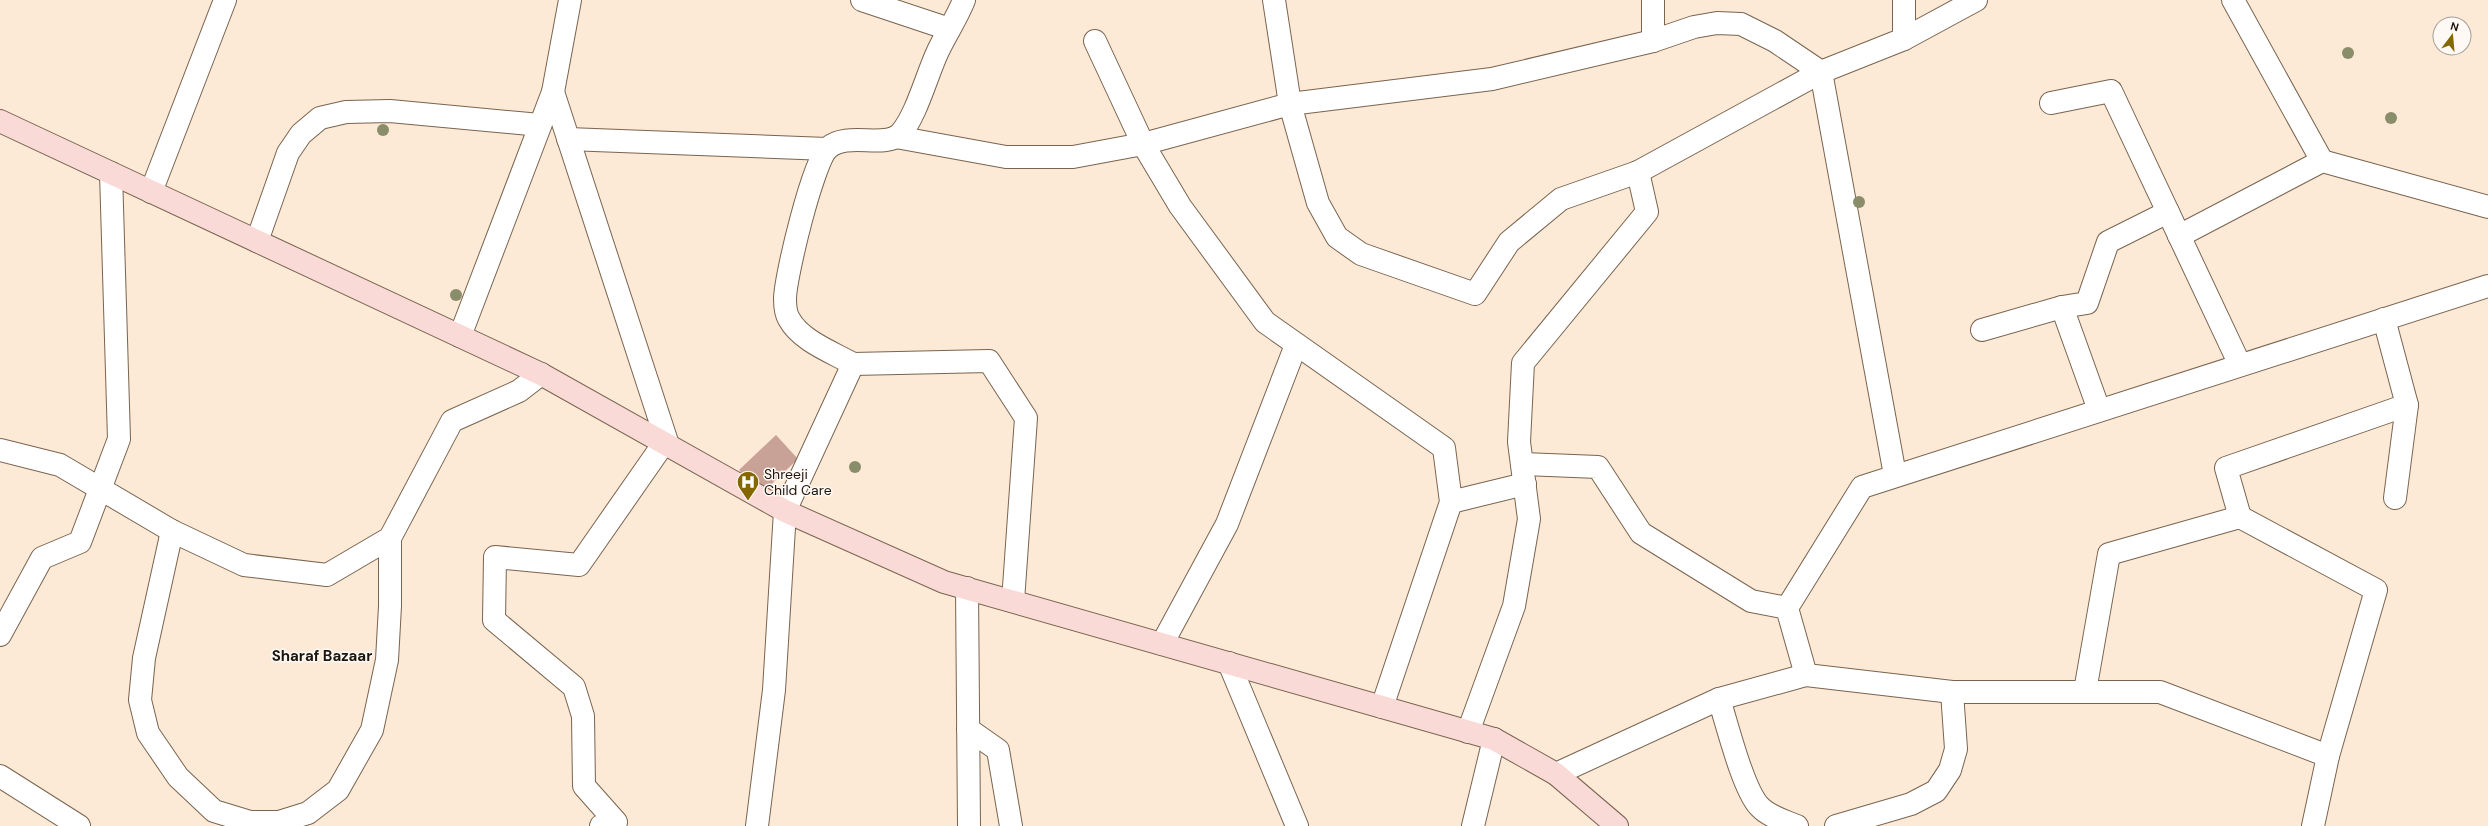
<svg xmlns="http://www.w3.org/2000/svg" width="2488" height="826" font-family="'DM Sans',sans-serif">
	<style>
		.building { fill: #c9a297 }
		.lines { fill: none; stroke-linecap: round; stroke-linejoin: round }
		.street-casing { stroke: #79644f; stroke-width: 24 }
		.secondary-casing { stroke: #79644f; stroke-width: 24 }
		.street { stroke: #fff; stroke-width: 22 }
		.secondary { stroke: #fadad7; stroke-width: 22 }
		.tree { fill: #8a8d69 }
		.labels { text-anchor: middle; stroke-width: 3; stroke-linejoin: round; paint-order: stroke }
		.poi-label { font-size: 14px; fill: #1e160e; stroke: #fef9f4; text-anchor: start }
		.neighbourhood-label { font-size: 15px; font-weight: bold; fill: #1e160e; stroke: #fef9f4 }
	</style>
	<rect width="100%" height="100%" fill="#fce9d6"/>
	<polygon class="building" points="776,435 798,459 761,494 739,470"/>
	<g class="lines">
		<g class="street-casing">
			<g id="street">
				<polyline points="862,0 949,29"/>
				<polyline points="1274,0 1290,104 1318,203 1337,237 1361,254 1475,294 1509,242 1561,199 1638,172 1821,72 1904,39 1976,0"/>
				<polyline points="1904,0 1904,39"/>
				<polyline points="1095,41 1143,144 1180,206 1265,322 1444,448 1451,502 1382,707"/>
				<polyline points="1653,41 1653,0"/>
				<polyline points="553,92 668,445"/>
				<polyline points="2051,103 2111,91 2240,365"/>
				<polyline points="896,137 1006,157 1073,157 1143,144 1290,104 1492,79 1653,41 1694,27 1717,23 1741,24 1775,41 1821,72 1895,475"/>
				<polyline points="568,139 827,149"/>
				<polyline points="2322,161 2488,207"/>
				<polyline points="151,192 225,0"/>
				<polyline points="2179,236 2322,161 2233,0"/>
				<polyline points="257,241 288,153 301,134 320,118 346,112 390,111 540,125"/>
				<polyline points="2062,307 2099,410"/>
				<polyline points="2384,319 2407,405 2395,498"/>
				<polyline points="1982,330 2062,307 2087,303 2108,242 2168,212"/>
				<polyline points="460,336 553,92 570,0"/>
				<polyline points="853,364 989,361 1026,418 1013,601"/>
				<polyline points="0,450 60,465 172,531 244,565 327,575 390,538 452,421 519,391 541,374"/>
				<polyline points="1522,464 1598,467 1641,533 1751,601 1787,608 1806,675 1952,692 2160,692 2328,756 2313,826"/>
				<polyline points="1451,502 1525,484"/>
				<polyline points="2240,517 2226,468 2407,405"/>
				<polyline points="172,531 144,658 140,700 148,733 178,777 214,811 250,822 279,822 308,813 338,790 372,730 387,660 390,606 390,538"/>
				<polyline points="967,588 969,826"/>
				<polyline points="1787,608 1862,487 2488,286"/>
				<polyline points="0,635 42,558 80,542 119,439 111,173"/>
				<polyline points="1162,644 1227,524 1296,345"/>
				<polyline points="1229,663 1297,826"/>
				<polyline points="2085,691 2109,554 2240,517 2376,590 2328,756"/>
				<path d="M1719,699C1727,724 1743,789 1759,806C1769,817 1785,821 1797,826"/>
				<polyline points="968,729 998,750 1011,826"/>
				<polyline points="1468,732 1514,606 1529,519 1519,442 1523,363 1647,212 1638,172"/>
				<polyline points="1556,774 1719,699 1806,675"/>
				<polyline points="0,776 79,826"/>
				<polyline points="601,826 616,822 584,786 583,716 574,687 494,620 495,557 579,565 664,443"/>
				<path d="M757,826L774,690L785,511L853,364C832,352 801,341 789,319C786,314 785,305 785,299C785,278 813,161 828,148C847,131 885,149 900,134C916,117 927,74 938,51C946,34 957,18 964,0"/>
				<polyline points="1473,826 1494,739"/>
				<polyline points="1836,826 1911,804 1936,791 1950,770 1956,749 1952,692"/>
			</g>
		</g>
		<g class="secondary-casing">
			<polyline id="secondary" points="0,121 541,374 785,511 944,582 1494,739 1556,774 1617,826"/>
		</g>
		<use href="#street" class="street"/>
		<use href="#secondary" class="secondary"/>
	</g>
	<g class="tree">
		<circle cx="2348" cy="53" r="6"/>
		<circle cx="2391" cy="118" r="6"/>
		<circle cx="383" cy="130" r="6"/>
		<circle cx="1859" cy="202" r="6"/>
		<circle cx="456" cy="295" r="6"/>
		<circle cx="855" cy="467" r="6"/>
	</g>
	<defs>
		<g id="hospital-pin" transform="scale(1.15)"><path d="M0 17L-7.5 6A9.5 9.5 0 1 1 7.5 6Z" fill="#856700" stroke="#fef9f4"/><path d="M-5-5h3v3.5h4V-5h3V5h-3V1.5h-4V5h-3Z" fill="#fff"/></g>
	</defs>
	<g fill-rule="evenodd">
		<use href="#hospital-pin" x="748" y="482"/>
	</g>
	<g class="labels">
		<g class="poi-label">
			<text x="764" y="479">Shreeji<tspan x="764" dy="16">Child Care</tspan></text>
		</g>
		<g class="neighbourhood-label">
			<text x="322" y="661">Sharaf Bazaar</text>
		</g>
	</g>
	<g transform="translate(2452 36) rotate(16)"><circle r="19" fill="#fef9f4" stroke="#a49e98"/>
	<path d="M0-3L7 15L0 10L-7 15Z" fill="#856700"/>
	<text y="-6" font-size="11" font-weight="bold" text-anchor="middle" fill="#1e160e">N</text>
	</g>
</svg>
